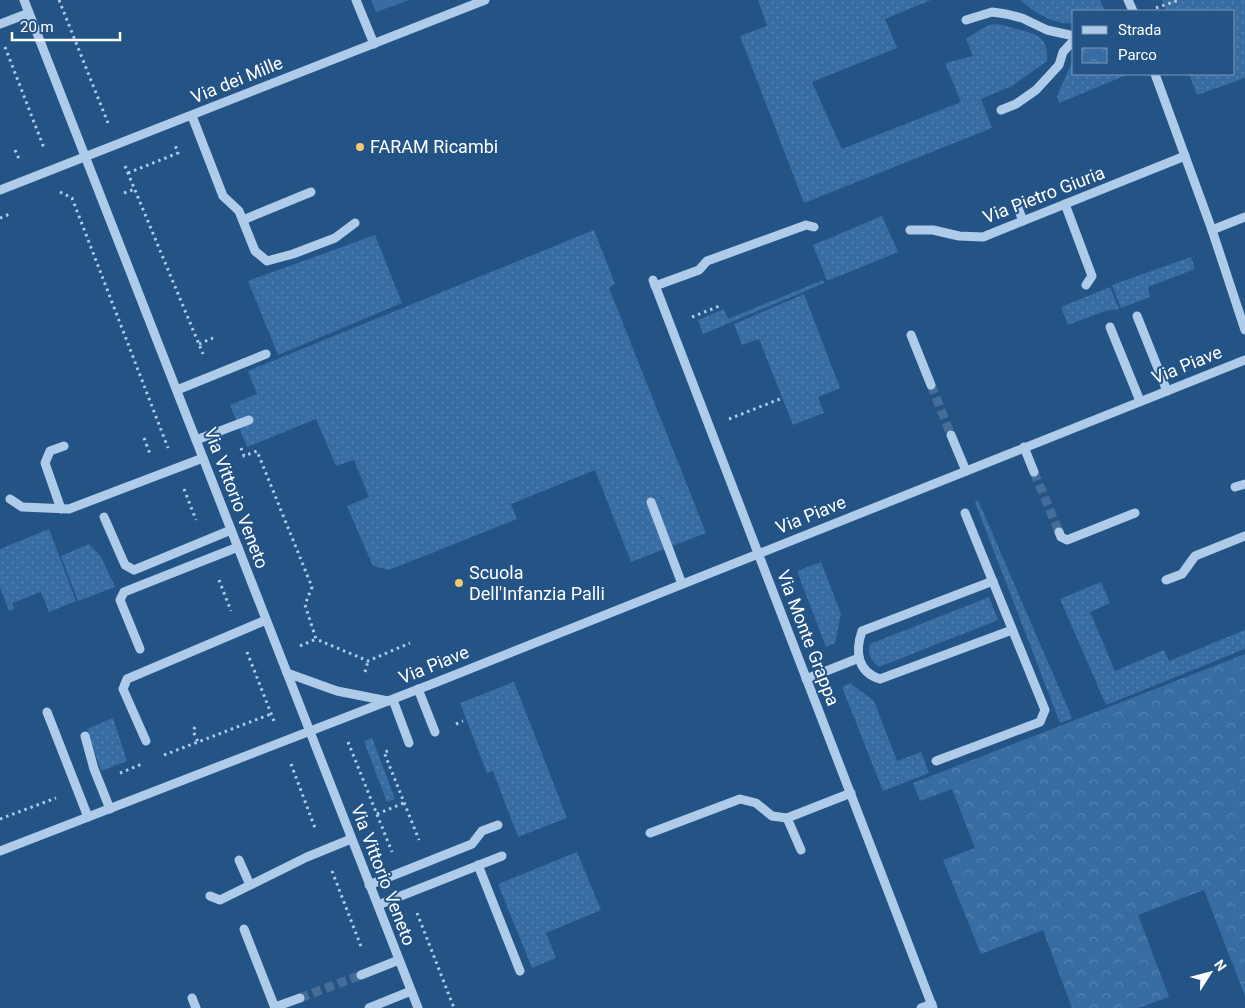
<svg xmlns="http://www.w3.org/2000/svg" width="1245" height="1008" font-family="Roboto,sans-serif">
	<style>
		.grass { fill: url(#grass-tufts) }
		.park { fill: url(#park-crowns) }
		.garden { fill: url(#garden-dots) }
		.lines { fill: none; stroke-linecap: round; stroke-linejoin: round }
		.minor-tunnel { stroke: #456d98; stroke-width: 9; stroke-dasharray: 9 4.5; stroke-linecap: butt }
		.path { stroke: #aecbe9; stroke-width: 3; stroke-dasharray: 2.5 4; stroke-linecap: butt }
		.minor { stroke: #aecbe9; stroke-width: 9 }
		.poi-dot { fill: #f3c972; stroke: #245386; stroke-width: 2 }
		.labels { text-anchor: middle; stroke-width: 4; stroke-linejoin: round; paint-order: stroke }
		.street-label { font-size: 18px; fill: #fff; stroke: #245386 }
		.poi-label { font-size: 18px; fill: #fff; stroke: #245386; text-anchor: start }
	</style>
	<defs>
		<pattern id="grass-tufts" width="24" height="20" patternUnits="userSpaceOnUse" patternTransform="scale(1.25)"><rect width="24" height="20" fill="#386da3"/><path d="M3 7l-1-3M5 7V3M7 7l1-3M15 17l-1-3M17 17v-4M19 17l1-3" fill="none" stroke="#5683b1"/></pattern>
		<pattern id="park-crowns" width="20" height="18" patternUnits="userSpaceOnUse" patternTransform="scale(1.25)"><rect width="20" height="18" fill="#386da3"/><path d="M2 6a3 3 0 1 1 6 0M12 15a3 3 0 1 1 6 0" fill="none" stroke="#5683b1"/></pattern>
		<pattern id="garden-dots" width="8" height="8" patternUnits="userSpaceOnUse" patternTransform="scale(1.25)"><rect width="8" height="8" fill="#386da3"/><path d="M2 2h.1M6 6h.1" fill="none" stroke="#5683b1" stroke-width="1.8" stroke-linecap="round"/></pattern>
	</defs>
	<rect width="100%" height="100%" fill="#245386"/>
	<polygon class="grass" points="371,0 409,0 376,12"/>
	<polygon class="park" points="1245,654 1245,996 1204,890 1138,915 1169,997 1138,1008 1072,1008 1043,930 981,954 943,860 975,848 952,789 920,801 913,783"/>
	<g class="garden">
		<path d="M758,0H931L885,19L897,48L812,82L842,149L961,102L945,63L973,56L966,39C973,35 982,27 990,25C997,23 1006,26 1013,28C1034,33 1049,35 1047,61L1012,86L981,99L992,128L804,203L740,36L767,26Z"/>
		<path d="M1021,0H1100L1105,11H1074V23C1056,25 1033,13 1021,0Z"/>
		<polygon points="1162,0 1245,0 1245,78 1197,95 1189,74 1234,74 1234,11 1166,11"/>
		<polygon points="1074,58 1074,74 1129,74 1059,103 1057,96"/>
		<polygon points="882,216 898,252 827,281 813,245"/>
		<polygon points="594,230 615,284 609,288 706,533 631,562 595,470 511,504 517,519 389,570 373,566 347,506 369,497 354,460 336,466 316,419 247,447 230,405 257,394 248,371"/>
		<polygon points="375,235 402,303 278,355 248,281"/>
		<polygon points="1191,257 1195,269 1148,287 1150,297 1121,308 1112,285"/>
		<polygon points="823,280 824,283 703,334 698,320 724,309 728,319"/>
		<polygon points="1110,287 1119,309 1105,311 1068,325 1061,307"/>
		<polygon points="804,294 840,388 818,397 824,413 793,425 759,339 742,345 734,324"/>
		<polygon points="978,500 1072,718 1072,719 1060,723 975,502"/>
		<polygon points="49,529 76,601 49,612 41,592 12,603 15,609 9,611 0,587 0,549"/>
		<polygon points="89,544 101,557 115,587 78,601 61,556"/>
		<polygon points="821,562 841,614 835,643 826,647 797,571"/>
		<polygon points="1101,582 1110,603 1090,612 1115,671 1164,650 1169,661 1245,630 1245,649 1106,705 1060,599"/>
		<path d="M989,597L998,620L879,667C872,661 866,654 870,644Z"/>
		<polygon points="514,682 567,818 518,837 493,771 487,773 460,703"/>
		<polygon points="850,683 874,701 897,761 921,752 929,773 883,791 842,687"/>
		<polygon points="113,718 127,761 101,771 87,729"/>
		<polygon points="372,738 395,799 387,802 364,741"/>
		<polygon points="577,852 601,910 546,933 556,958 532,968 498,884"/>
	</g>
	<g class="lines">
		<g class="minor-tunnel">
			<polyline points="931,385 951,435"/>
			<polyline points="1034,472 1059,532"/>
			<polyline points="300,998 361,975"/>
		</g>
		<g class="path">
			<polyline points="59,0 108,123"/>
			<polyline points="1156,8 1179,0"/>
			<polyline points="5,47 44,148"/>
			<polyline points="15,150 19,159"/>
			<polyline points="125,166 203,354"/>
			<polyline points="128,173 178,153 175,145"/>
			<polyline points="60,192 72,198 168,448"/>
			<polyline points="124,193 135,189"/>
			<polyline points="0,218 12,213"/>
			<polyline points="692,317 722,305"/>
			<polyline points="199,344 213,338"/>
			<polyline points="729,419 780,399"/>
			<polyline points="144,438 150,454"/>
			<polyline points="241,448 244,456 257,451 312,587 305,605 316,639 368,661 410,643"/>
			<polyline points="184,489 196,520"/>
			<polyline points="219,580 231,611"/>
			<polyline points="300,646 316,639"/>
			<polyline points="247,652 274,721"/>
			<polyline points="365,672 368,661"/>
			<polyline points="456,724 463,721"/>
			<polyline points="195,727 193,731 198,742"/>
			<polyline points="348,742 392,852"/>
			<polyline points="388,751 384,752 419,840"/>
			<polyline points="164,755 271,714"/>
			<polyline points="291,764 315,828"/>
			<polyline points="120,773 142,764"/>
			<polyline points="377,814 406,802"/>
			<polyline points="0,819 56,798"/>
			<polyline points="332,871 362,949"/>
			<polyline points="417,913 454,1008"/>
		</g>
		<g class="minor">
			<polyline points="24,0 418,1008"/>
			<polyline points="356,0 374,44"/>
			<polyline points="1128,0 1133,11"/>
			<polyline points="966,20 992,12 1006,14 1022,18 1047,30 1074,36"/>
			<polyline points="0,24 29,13"/>
			<polyline points="1155,74 1212,230 1245,330"/>
			<polyline points="1001,110 1016,104 1036,90 1059,65 1063,52 1074,40"/>
			<polyline points="192,116 223,196 239,211 255,251 267,261 293,254 335,238 355,223"/>
			<polyline points="0,190 485,0"/>
			<polyline points="1016,203 1023,221"/>
			<polyline points="1065,204 1092,276 1086,285"/>
			<polyline points="243,220 311,192"/>
			<polyline points="910,230 933,230 959,236 983,237 1185,156"/>
			<polyline points="1212,230 1245,217"/>
			<polyline points="653,280 933,1008"/>
			<polyline points="655,286 699,270 707,261 806,225 814,227"/>
			<polyline points="1137,316 1167,391"/>
			<polyline points="1110,327 1140,401"/>
			<polyline points="911,335 931,385"/>
			<polyline points="177,390 266,354"/>
			<polyline points="951,435 966,471"/>
			<polyline points="196,440 249,420"/>
			<polyline points="1024,447 1034,472"/>
			<polyline points="1235,487 1245,484"/>
			<polyline points="10,499 22,507 69,509 203,458"/>
			<polyline points="651,502 682,584"/>
			<polyline points="61,509 45,463 50,451 64,446"/>
			<polyline points="104,517 125,565 134,570 231,530"/>
			<polyline points="1059,532 1061,537 1067,540 1135,513"/>
			<polyline points="1166,580 1182,574 1195,556 1245,536"/>
			<path d="M993,581L862,631C855,651 857,672 880,679L1012,630"/>
			<polyline points="140,649 120,600 124,592 238,547"/>
			<polyline points="287,673 337,691 388,701"/>
			<polyline points="806,679 859,658"/>
			<polyline points="418,689 435,732"/>
			<polyline points="393,700 409,743"/>
			<polyline points="47,712 88,817"/>
			<polyline points="85,736 94,769 110,809"/>
			<polyline points="146,741 123,689 127,679 266,620"/>
			<polyline points="936,761 1040,722 1045,710 965,513"/>
			<polyline points="787,818 801,850"/>
			<polyline points="650,833 740,799 756,803 772,816 787,818 851,793"/>
			<polyline points="0,851 437,682 1245,360"/>
			<polyline points="239,860 250,885"/>
			<polyline points="478,865 520,971"/>
			<polyline points="369,885 472,844 482,831 498,825"/>
			<polyline points="210,896 220,900 307,857 351,839"/>
			<polyline points="378,905 502,856"/>
			<polyline points="244,929 275,1008"/>
			<polyline points="361,975 399,960"/>
			<polyline points="192,998 196,1008"/>
			<polyline points="275,1007 300,998"/>
			<polyline points="369,1008 411,991"/>
			<polyline points="921,1008 932,1004"/>
		</g>
	</g>
	<g class="poi-dot">
		<circle cx="360" cy="147" r="5"/>
		<circle cx="459" cy="583" r="5"/>
	</g>
	<g class="labels">
		<g class="street-label">
			<text transform="translate(237 80) rotate(-22)" y="6">Via dei Mille</text>
			<text transform="translate(1044 195) rotate(-21)" y="6">Via Pietro Giuria</text>
			<text transform="translate(1187 365) rotate(-22)" y="6">Via Piave</text>
			<text transform="translate(236 498) rotate(69)" y="6">Via Vittorio Veneto</text>
			<text transform="translate(811 515) rotate(-22)" y="6">Via Piave</text>
			<text transform="translate(808 638) rotate(69)" y="6">Via Monte Grappa</text>
			<text transform="translate(434 665) rotate(-22)" y="6">Via Piave</text>
			<text transform="translate(383 875) rotate(69)" y="6">Via Vittorio Veneto</text>
		</g>
		<g class="poi-label">
			<text x="370" y="153">FARAM Ricambi</text>
			<text x="469" y="579">Scuola<tspan x="469" dy="21">Dell'Infanzia Palli</tspan></text>
		</g>
	</g>
	<rect x="1072" y="10" width="162" height="65" fill="#245386" stroke="#7c98b6"/>
	<rect x="1082" y="26" width="25" height="8" fill="#aecbe9" stroke="#7c98b6"/>
	<text x="1118" y="35" font-size="15" fill="#ffffff">Strada</text>
	<rect x="1082" y="48" width="25" height="15" fill="url(#park-crowns)" stroke="#7c98b6"/>
	<text x="1118" y="60" font-size="15" fill="#ffffff">Parco</text>
	<g transform="translate(1210 973) rotate(54)" stroke="#245386" stroke-width="4" paint-order="stroke">
	<path d="M0-4L9 19L0 12L-9 19Z" fill="#ffffff"/>
	<text y="-8" font-size="14" font-weight="bold" text-anchor="middle" fill="#ffffff">N</text>
	</g>
	<path d="M12 32v8h108v-8" fill="none" stroke="#ffffff" stroke-width="2.5"/>
	<text x="20" y="32" font-size="15" fill="#ffffff" stroke="#245386" stroke-width="4" paint-order="stroke">20 m</text>
</svg>
